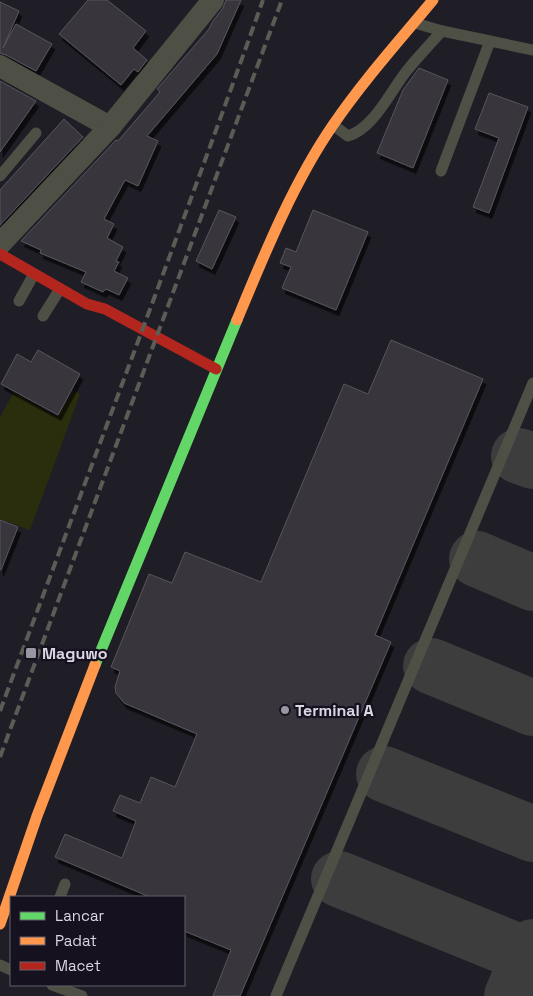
<svg xmlns="http://www.w3.org/2000/svg" width="533" height="996" font-family="'Space Grotesk',sans-serif">
	<style>
		.green { fill: #2b2e0d }
		.lines { fill: none; stroke-linecap: round; stroke-linejoin: round }
		.taxiway { stroke: #3d3d3e; stroke-width: 56 }
		.building { fill: #37353c; stroke: #57555d; filter: url(#shadow) }
		.lane { stroke: #4f5045; stroke-width: 11 }
		.street { stroke: #4f5045; stroke-width: 22 }
		.fast { stroke: #63d668; stroke-width: 11 }
		.slow { stroke: #ff974d; stroke-width: 11 }
		.jam { stroke: #b3261e; stroke-width: 11 }
		.rail { stroke: #5b5c56; stroke-width: 4; stroke-dasharray: 10 5; stroke-linecap: butt }
		.poi-dot { fill: #9996a0; stroke: #15111f; stroke-width: 2 }
		.labels { text-anchor: middle; stroke-width: 4.5; stroke-linejoin: round; paint-order: stroke }
		.poi-label { font-size: 16px; font-weight: bold; fill: #dad7e2; stroke: #15111f; text-anchor: start }
	</style>
	<defs>
		<filter id="shadow"><feDropShadow dx="3" dy="5.5" stdDeviation="0" flood-color="#0009"/></filter>
	</defs>
	<rect width="100%" height="100%" fill="#1f1e26"/>
	<polygon class="green" points="72,390 80,394 30,530 0,519 0,417 14,392 57,417"/>
	<g class="lines">
		<g class="taxiway">
			<polyline points="519,456 533,461"/>
			<polyline points="477,559 533,583"/>
			<polyline points="431,666 533,708"/>
			<polyline points="384,774 533,834"/>
			<polyline points="339,879 529,956"/>
			<polyline points="512,996 533,947"/>
		</g>
	</g>
	<g class="building">
		<polygon points="88,0 107,0 146,31 133,48 147,60 138,72 134,69 121,85 59,34"/>
		<polygon points="226,0 241,0 217,54 147,136 158,141 138,186 125,180 104,219 114,224 107,238 123,247 116,261 119,262 114,271 128,278 119,295 106,289 103,292 81,282 86,272 40,253 41,250 21,241 116,140 118,141 160,92 157,89 209,29 213,21 223,8"/>
		<polygon points="0,2 19,11 3,48 16,24 52,44 36,71 6,55 0,53"/>
		<polygon points="419,68 448,80 413,168 377,153 403,90"/>
		<polygon points="0,81 36,101 0,152"/>
		<polygon points="489,93 528,107 489,213 473,207 499,138 475,129"/>
		<polygon points="64,119 83,137 0,225 0,190"/>
		<polygon points="219,210 236,217 212,269 196,261"/>
		<polygon points="313,210 368,232 336,310 282,288 291,267 280,263 286,248 296,252"/>
		<polygon points="391,340 483,379 375,635 391,642 240,996 213,996 231,950 184,931 184,897 150,897 55,857 65,834 122,858 136,821 113,811 120,795 140,803 151,777 175,787 197,734 124,703 116,693 115,687 120,671 111,667 149,574 172,583 185,552 261,582 344,384 368,394"/>
		<polygon points="38,350 80,374 58,415 1,384 17,354 31,362"/>
		<polygon points="0,520 18,527 1,570 0,570"/>
	</g>
	<g class="lines">
		<g class="lane">
			<polyline points="415,23 442,31 533,50"/>
			<path d="M333,125L348,136C375,128 391,89 409,68C419,56 431,43 442,31"/>
			<polyline points="441,171 490,41"/>
			<polyline points="0,176 36,133"/>
			<polyline points="19,301 34,274"/>
			<polyline points="43,316 60,289"/>
			<polyline points="60,897 65,884"/>
			<polyline points="0,965 11,970"/>
			<polyline points="52,985 82,996"/>
			<polyline points="276,996 533,383"/>
		</g>
		<g class="street">
			<polyline points="0,66 110,127"/>
			<polyline points="0,244 110,127 213,0"/>
		</g>
		<polyline class="fast" points="95,665 237,320"/>
		<g class="slow">
			<path d="M237,320C264,255 293,183 333,125C363,81 399,41 433,0"/>
			<polyline points="0,924 37,816 95,665"/>
		</g>
		<polyline class="jam" points="0,254 87,304 105,309 216,369"/>
		<g class="rail">
			<path d="M0,711C88,474 178,238 263,0"/>
			<polyline points="0,757 282,0"/>
		</g>
	</g>
	<g class="poi-dot">
		<rect x="25" y="647" width="12" height="12" rx="2.5"/>
		<circle cx="285" cy="710" r="5"/>
	</g>
	<g class="labels">
		<g class="poi-label">
			<text x="42" y="659">Maguwo</text>
			<text x="295" y="716">Terminal A</text>
		</g>
	</g>
	<rect x="10" y="896" width="175" height="90" fill="#15111f" stroke="#64606d"/>
	<rect x="20" y="912" width="25" height="8" fill="#63d668" stroke="#64606d"/>
	<text x="55" y="921" font-size="15" fill="#dad7e2">Lancar</text>
	<rect x="20" y="937" width="25" height="8" fill="#ff974d" stroke="#64606d"/>
	<text x="55" y="946" font-size="15" fill="#dad7e2">Padat</text>
	<rect x="20" y="962" width="25" height="8" fill="#b3261e" stroke="#64606d"/>
	<text x="55" y="971" font-size="15" fill="#dad7e2">Macet</text>
</svg>
